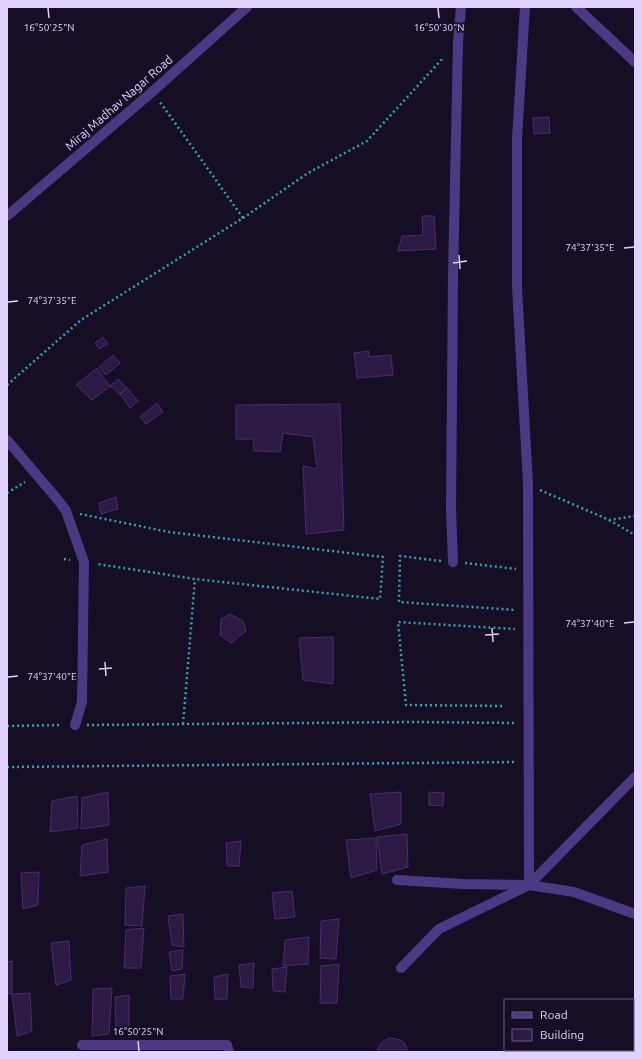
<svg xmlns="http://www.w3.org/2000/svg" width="642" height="1059" font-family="Ubuntu,sans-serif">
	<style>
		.building { fill: #2c1a45; stroke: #482c72 }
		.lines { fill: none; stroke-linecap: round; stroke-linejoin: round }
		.path { stroke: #2ea3b7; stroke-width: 2.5; stroke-dasharray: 2 3; stroke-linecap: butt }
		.minor { stroke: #4b3984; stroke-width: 10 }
		.tertiary { stroke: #4b3984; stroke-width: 10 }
		.ticks { fill: none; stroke: #e0d1ff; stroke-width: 1.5 }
		.labels { text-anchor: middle; stroke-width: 3.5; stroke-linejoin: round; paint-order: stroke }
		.street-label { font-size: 12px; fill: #e0d1ff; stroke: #160e24 }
		.ticks-label { font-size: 10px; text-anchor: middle; fill: #e0d1ff; stroke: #160e24; stroke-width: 3.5; stroke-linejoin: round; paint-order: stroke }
	</style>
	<rect width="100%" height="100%" fill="#160e24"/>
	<g class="building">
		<polygon points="549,117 550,133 534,134 533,118"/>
		<polygon points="422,216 434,216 436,249 398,251 402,236 423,235"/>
		<polygon points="103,337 108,344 99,349 95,343"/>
		<polygon points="369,351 369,357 391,355 393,375 357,378 354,353"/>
		<polygon points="113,355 120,363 106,375 99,367"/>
		<polygon points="97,368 110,386 92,400 76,385"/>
		<polygon points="118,379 127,388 120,394 110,386"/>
		<polygon points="127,388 138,401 130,408 120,394"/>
		<polygon points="157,403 163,412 146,424 140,417"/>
		<polygon points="340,404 344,530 306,534 303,466 317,469 313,437 283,433 280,452 254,451 253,439 236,439 236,405"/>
		<polygon points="116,497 118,509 101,514 99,503"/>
		<polygon points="230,614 243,621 246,631 231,643 220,635 221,619"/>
		<polygon points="333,637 333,684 303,680 299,638"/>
		<polygon points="108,792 109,825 81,829 82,798"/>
		<polygon points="401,792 401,824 375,831 370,794"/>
		<polygon points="429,792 444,793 443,806 429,805"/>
		<polygon points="77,796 78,828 50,832 52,801"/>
		<polygon points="407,834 408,867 382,874 377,837"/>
		<polygon points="376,838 377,870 351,878 346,840"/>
		<polygon points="107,839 108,872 80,876 82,845"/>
		<polygon points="241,841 239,866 227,866 226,843"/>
		<polygon points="39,872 38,905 23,909 21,873"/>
		<polygon points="145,886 142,926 125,925 126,888"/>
		<polygon points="292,891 295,917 275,919 272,893"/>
		<polygon points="183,914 184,947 172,945 168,916"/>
		<polygon points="339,919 336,959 320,958 321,921"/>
		<polygon points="144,928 141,968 124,968 126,930"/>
		<polygon points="309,937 308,964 283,966 285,940"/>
		<polygon points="69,941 71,980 56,985 51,943"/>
		<polygon points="183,950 182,969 172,971 169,952"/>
		<polygon points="12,961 12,993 7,994 7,962"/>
		<polygon points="254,963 253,988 241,987 239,965"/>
		<polygon points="339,964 337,1003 320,1003 321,966"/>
		<polygon points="287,967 285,992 273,991 272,969"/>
		<polygon points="185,974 183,999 171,999 170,976"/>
		<polygon points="228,974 227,999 215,999 214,977"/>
		<polygon points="112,988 109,1034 92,1036 93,989"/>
		<polygon points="30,993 32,1031 17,1036 12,994"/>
		<polygon points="129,995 129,1029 116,1030 115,997"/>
		<polygon points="390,1038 401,1040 405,1044 408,1052 377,1052 380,1044 385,1040"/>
	</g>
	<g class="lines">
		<g class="path">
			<polyline points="243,218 308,173 367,141 444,57"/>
			<polyline points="7,385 81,320 243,218 160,102"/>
			<polyline points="540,490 609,520 635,516"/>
			<polyline points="7,493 25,482"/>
			<polyline points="80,514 169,532 383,557 380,599 195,579 97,564"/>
			<polyline points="609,520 635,535"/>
			<polyline points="64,559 70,560"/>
			<polyline points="441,561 400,556 399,602 516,610"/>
			<polyline points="465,563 516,569"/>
			<polyline points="502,706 406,705 398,622 515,629"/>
			<polyline points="183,724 195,579"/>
			<polyline points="87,725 411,722 516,723"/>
			<polyline points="7,726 62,725"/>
			<polyline points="7,767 517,762"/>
		</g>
		<g class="minor">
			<polyline points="525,7 517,138 517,287 528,484 529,885"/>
			<polyline points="576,7 635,62"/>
			<polyline points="7,440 58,500 66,511 84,562 82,702 75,725"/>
			<polyline points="453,562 451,508 453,277 458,42 461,7"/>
			<polyline points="397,880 463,884 529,885 635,777"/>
			<polyline points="401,968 439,929 529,885 574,892 635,914"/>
			<polyline points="633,1035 635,1035"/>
			<polyline points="82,1045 227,1045 229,1052"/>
			<polyline points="555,1052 564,1050"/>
		</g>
		<polyline class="tertiary" points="7,216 152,92 247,7"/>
	</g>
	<path class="ticks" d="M48,8L49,18M438,8L439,18M624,248L634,247M459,255L460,269M453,263L467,261M8,302L18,301M624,623L634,622M492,628L493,642M485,635L499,634M105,662L106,676M99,669L112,668M8,677L18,676M138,1041L139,1051"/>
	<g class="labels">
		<g class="street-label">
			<text transform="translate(119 103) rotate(-41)" y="4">Miraj Madhav Nagar Road</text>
		</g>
	</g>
	<g class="ticks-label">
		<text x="49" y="31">16°50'25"N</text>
		<text x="439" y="31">16°50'30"N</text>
		<text x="590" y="251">74°37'35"E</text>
		<text x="52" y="304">74°37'35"E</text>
		<text x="590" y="627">74°37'40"E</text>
		<text x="52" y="680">74°37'40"E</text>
		<text x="138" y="1035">16°50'25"N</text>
	</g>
	<rect width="642" height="1059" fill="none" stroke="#e0d1ff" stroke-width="16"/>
	<rect x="504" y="999" width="130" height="52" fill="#160e24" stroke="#675c7c"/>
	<rect x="512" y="1012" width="20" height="6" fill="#4b3984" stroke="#675c7c"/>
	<text x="540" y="1019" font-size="12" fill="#e0d1ff">Road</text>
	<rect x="512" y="1029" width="20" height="12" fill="#2c1a45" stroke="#675c7c"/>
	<text x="540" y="1039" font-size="12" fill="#e0d1ff">Building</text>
</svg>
